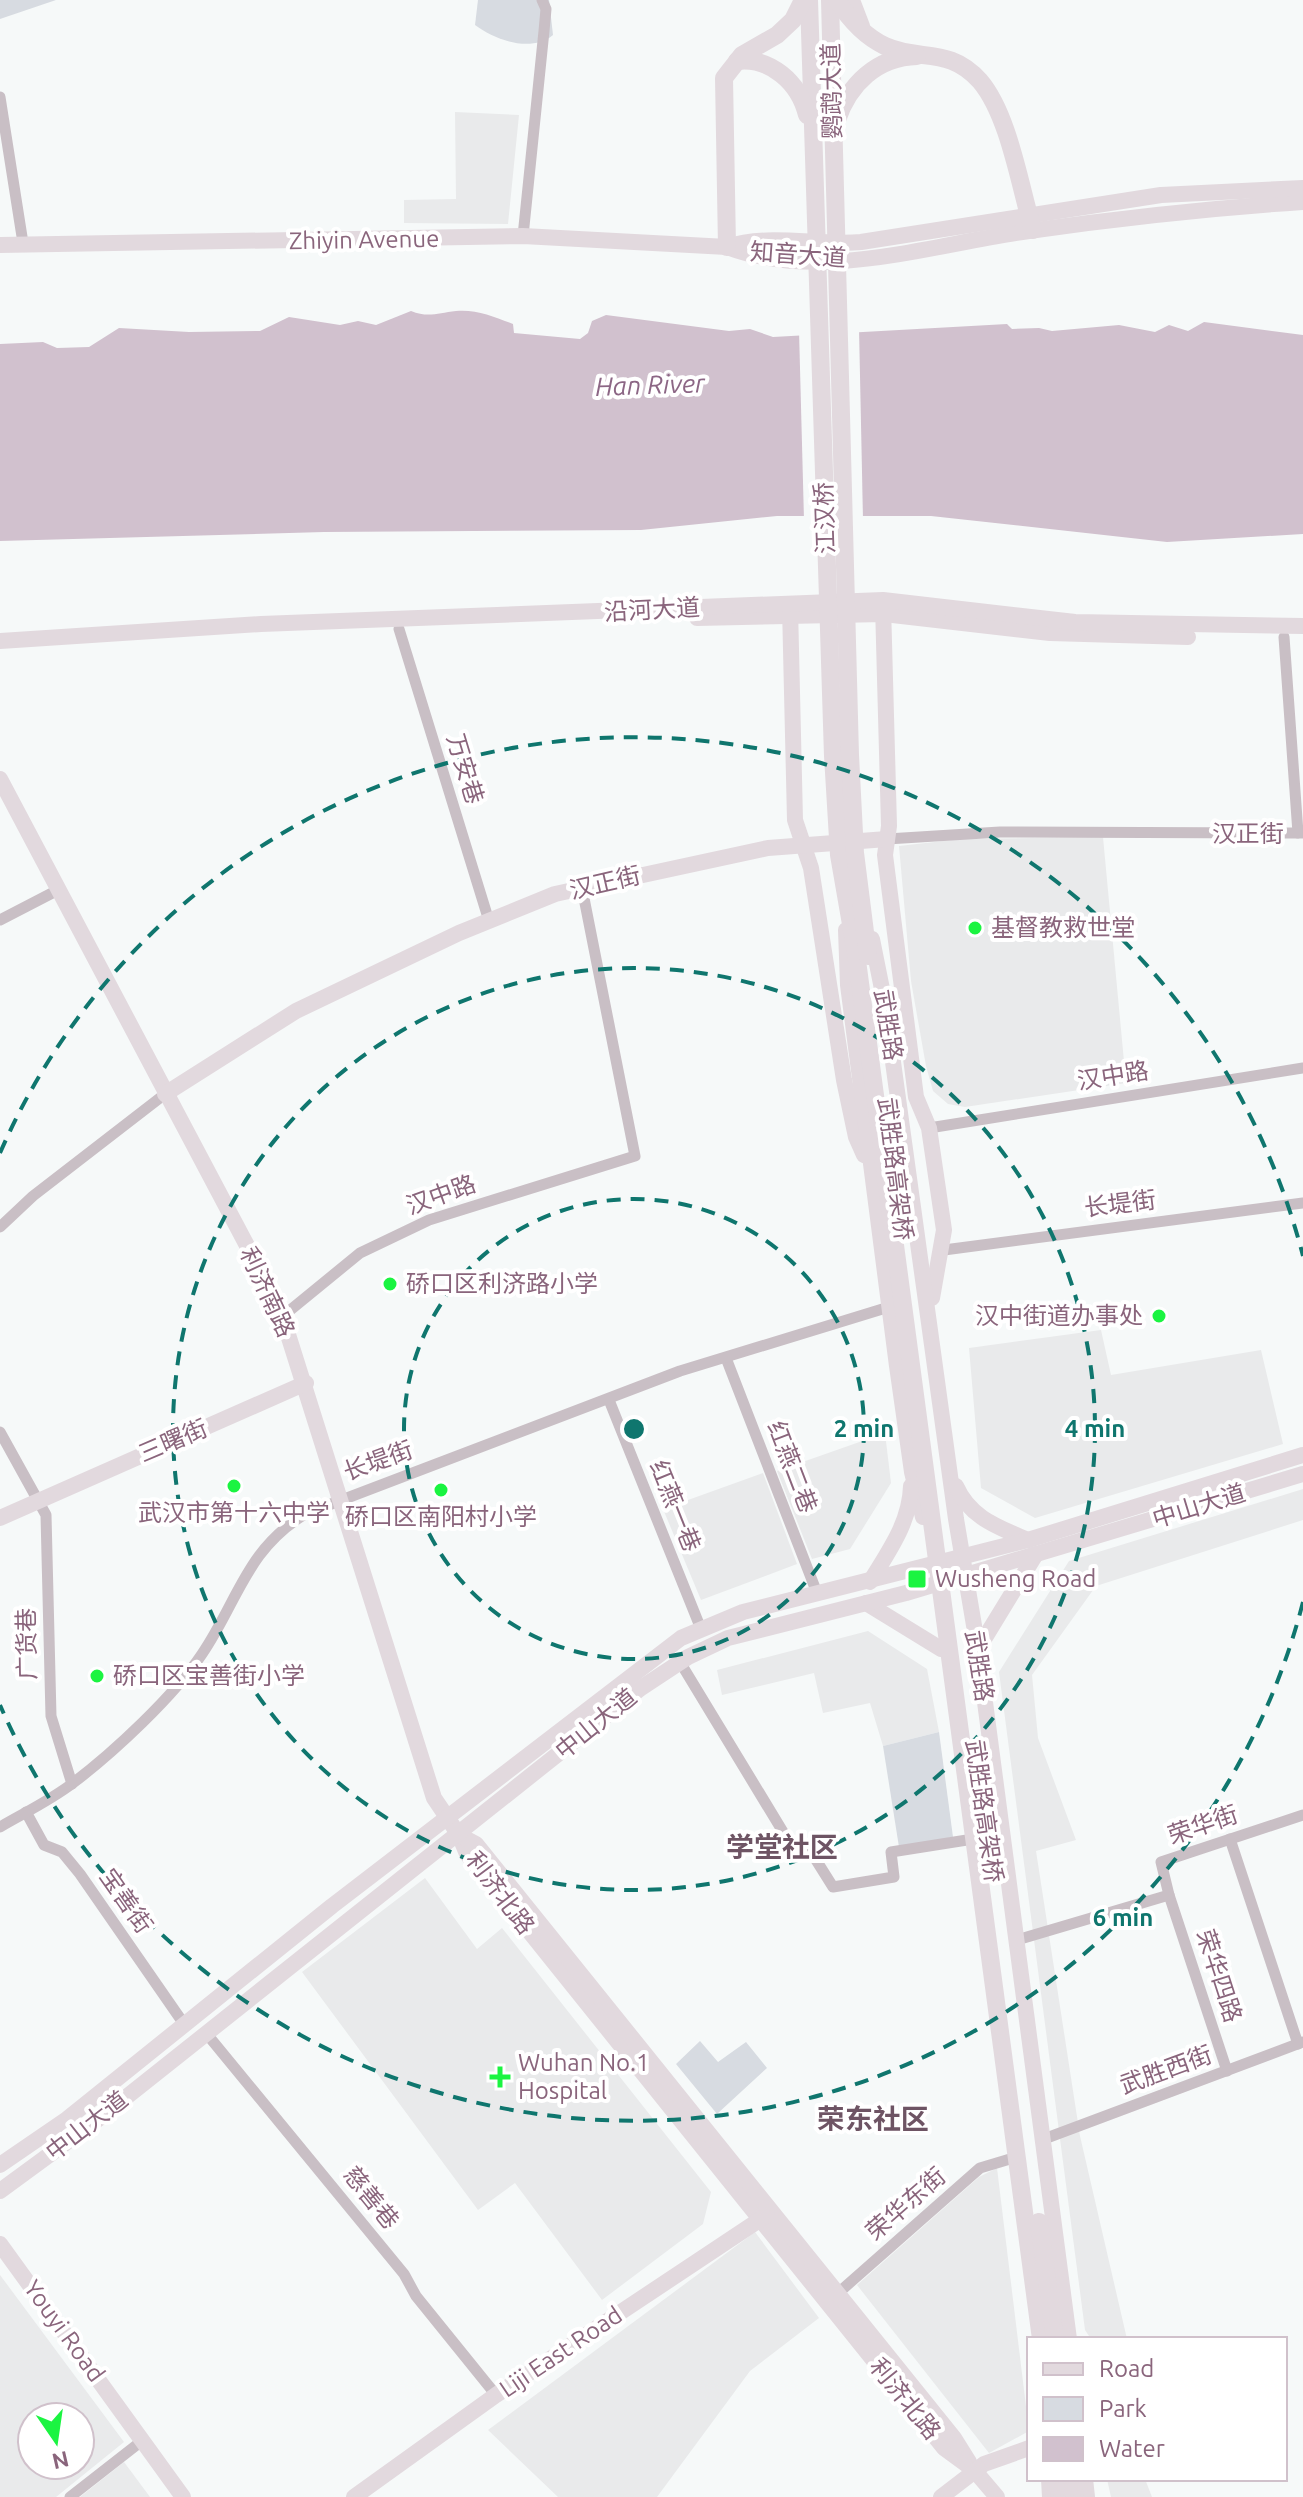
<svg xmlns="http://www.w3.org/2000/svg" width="1303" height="2497" font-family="Ubuntu,'Noto Sans SC',sans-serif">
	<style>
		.built { fill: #e9eaeb; fill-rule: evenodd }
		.green { fill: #d7dbe1 }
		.water { fill: #d1c1ce }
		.pier { fill: #f6f9f9 }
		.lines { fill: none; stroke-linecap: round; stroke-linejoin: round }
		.street { stroke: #c9bfc5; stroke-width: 11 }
		.secondary { stroke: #e2d9de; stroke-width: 16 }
		.primary { stroke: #e2d9de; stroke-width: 18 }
		.ring { fill: none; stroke: #0f766e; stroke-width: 4; stroke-dasharray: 14 10 }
		.poi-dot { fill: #1bf441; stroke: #fff; stroke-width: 3 }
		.labels { text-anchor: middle; stroke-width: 8; stroke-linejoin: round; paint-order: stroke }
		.street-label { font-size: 24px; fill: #8a657c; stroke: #fff }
		.poi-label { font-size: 24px; fill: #8a657c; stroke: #fff; text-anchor: start }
		.water-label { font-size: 26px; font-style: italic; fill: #8c6685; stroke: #fff }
		.quarter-label { font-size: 28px; font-weight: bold; fill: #6e5464; stroke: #fff }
		.centre { fill: #0f766e; stroke: #fff; stroke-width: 4 }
		.ring-label { font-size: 24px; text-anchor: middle; font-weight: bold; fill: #0f766e; stroke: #fff; stroke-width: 8; stroke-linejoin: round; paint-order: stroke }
	</style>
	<rect width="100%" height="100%" fill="#f6f9f9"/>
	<g class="built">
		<polygon points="455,112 519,115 508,224 404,223 404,200 456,199"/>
		<polygon points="1103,837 1126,1083 965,1107 948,1104 933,1091 926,1066 911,981 899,846 961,839"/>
		<polygon points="1101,1330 1111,1375 1261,1350 1283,1444 1035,1518 981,1488 969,1348"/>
		<polygon points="885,1433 891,1483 850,1549 812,1559 777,1471"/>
		<polygon points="763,1473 797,1564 701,1600 663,1509"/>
		<polygon points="1303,1489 1303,1520 1096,1586 1032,1675 1038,1738 1076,1840 1036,1851 1080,2136 1127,2339 1091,2339 1085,2330 999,1672 1069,1561"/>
		<polygon points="868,1631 927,1669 939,1732 883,1746 870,1703 823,1713 814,1673 722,1695 717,1670"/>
		<polygon points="425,1878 477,1949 502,1928 711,2192 703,2224 602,2300 515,2183 478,2210 302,1972"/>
		<polygon points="997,2168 1029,2431 989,2453 857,2285 979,2177"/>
		<polygon points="755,2232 819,2318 750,2371 657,2497 558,2497 488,2430"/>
		<path d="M0,2275L124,2442L56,2497H0ZM32,2417H80V2465H32Z"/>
		<polygon points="124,2462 150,2497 80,2497"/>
		<polygon points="1107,2479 1145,2479 1152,2497 1111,2497"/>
	</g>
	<g class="green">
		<polygon points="0,0 56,0 0,19"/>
		<path d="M478,0H549L553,35C531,53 495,40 475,25Z"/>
		<polygon points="939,1732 953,1837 899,1847 883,1746"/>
		<polygon points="700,2041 718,2062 746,2042 767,2068 717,2114 676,2064"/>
	</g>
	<path class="water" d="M411,311C428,318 438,313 456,311C476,309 495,317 513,324L514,333L580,339L588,333L592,321L606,315L729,331L750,329L773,337L1007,324L1012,329L1039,328L1052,331L1119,325L1155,332L1169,325L1188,331L1204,322L1303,335V534L1167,542L931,516H777L641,530L324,532L0,541V344L43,342L57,348L89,347L119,328L189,332L260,331L289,317L340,325L358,321L376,325Z"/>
	<polygon class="pier" points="859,328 863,520 804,520 799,330"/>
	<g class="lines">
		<g class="street">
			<polyline points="0,97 23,243"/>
			<polyline points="523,236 544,31 546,9 542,0"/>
			<polyline points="399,629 489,921"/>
			<polyline points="1284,637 1298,833"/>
			<polyline points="887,839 1000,832 1303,833"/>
			<polyline points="0,920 58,890"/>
			<polyline points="929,1128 1303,1068"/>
			<polyline points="0,1227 33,1196 165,1094"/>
			<polyline points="944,1250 1303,1203"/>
			<polyline points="283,1316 360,1253 429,1220 635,1156 582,888"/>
			<polyline points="726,1358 817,1593"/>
			<polyline points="609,1400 701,1629"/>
			<polyline points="0,1432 46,1515 51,1716 72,1784"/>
			<polyline points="680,1662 794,1850 806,1844 833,1887 894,1877 891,1852 967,1840"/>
			<polyline points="26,1812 44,1845 62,1852 80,1874 184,2024"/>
			<path d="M0,1827C24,1813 51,1800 73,1783C114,1752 174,1696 202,1654C238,1601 246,1550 305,1514L680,1371L889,1307"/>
			<polyline points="1230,1839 1298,2044"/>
			<polyline points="1169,1895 1227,2071"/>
			<polyline points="1017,1940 1169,1895 1161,1862 1303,1815"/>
			<polyline points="206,2033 404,2274 416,2296 496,2395"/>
			<polyline points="1044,2139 1303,2042"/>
			<polyline points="837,2294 980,2168 1010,2159"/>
			<polyline points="70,2497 143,2440"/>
		</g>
		<g class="secondary">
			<polyline points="852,0 862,26"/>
			<path d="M0,245L523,236L727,247C823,283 932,244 1029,231C1120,218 1212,208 1303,202"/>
			<path d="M727,247C768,233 818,246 861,242L1161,195L1303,188"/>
			<polyline points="883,605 889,826 885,855 916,1097 929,1128 944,1230 932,1298"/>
			<polyline points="790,607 795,820 811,868 844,1080 856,1137 864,1155"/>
			<polyline points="697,618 884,614 1050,633 1188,637"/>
			<polyline points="0,641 261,624 883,600 1075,622 1303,626"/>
			<polyline points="0,779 279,1306 434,1798 459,1835 467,1854 944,2448 974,2470 997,2497"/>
			<polyline points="846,930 848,985 897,1366 912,1472 923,1517"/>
			<polyline points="872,939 885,1004 956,1519 978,1649 1069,2339"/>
			<polyline points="165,1094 296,1011 459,933 555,894 768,848 887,839"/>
			<path d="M956,1486C970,1518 998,1527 1028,1540"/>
			<polyline points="0,1518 306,1383"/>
			<path d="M870,1582C888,1552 910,1523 911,1486"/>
			<polyline points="866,1603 941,1649"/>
			<polyline points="978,1649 1036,1554"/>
			<polyline points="459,1835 476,1844 954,2438 969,2462"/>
			<polyline points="0,2165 67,2119 332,1906 681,1638 743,1612 1028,1540 1303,1455"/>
			<polyline points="0,2191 105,2114 641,1688 688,1657 728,1638 906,1593 1303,1474"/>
			<polyline points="0,2244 183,2497"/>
			<polyline points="1049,2479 1050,2497"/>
			<polyline points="1085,2479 1087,2497"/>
			<polyline points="354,2497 496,2395 767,2215"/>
			<polyline points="941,2497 984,2464 1029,2448"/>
		</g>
		<g class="primary">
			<polyline points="809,0 833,756 839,855 856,953 1041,2339"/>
			<polyline points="830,0 850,755 855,853 868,956"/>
			<path d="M837,0C849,19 864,36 885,46C920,62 949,46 980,81C1009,115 1020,187 1033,230"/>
			<path d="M737,61C770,57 799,82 807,115"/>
			<path d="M837,120C849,84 877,57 917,56"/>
			<polyline points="727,247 724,78 742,55 777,35 793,20 803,0"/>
			<polyline points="1039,2222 1055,2339"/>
			<polyline points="1058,2479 1060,2497"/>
			<polyline points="1072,2479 1075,2497"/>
		</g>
	</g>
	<g class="ring">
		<circle cx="634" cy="1429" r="230"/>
		<circle cx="634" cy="1429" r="461"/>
		<path d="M1303 1602A691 691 0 0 1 0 1705M0 1153A691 691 0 0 1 1303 1256"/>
	</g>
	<g class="poi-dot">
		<circle cx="975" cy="928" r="8"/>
		<circle cx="390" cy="1284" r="8"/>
		<circle cx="1159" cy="1316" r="8"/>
		<circle cx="234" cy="1486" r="8"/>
		<circle cx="441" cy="1490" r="8"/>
		<rect x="907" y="1569" width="20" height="20" rx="4"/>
		<circle cx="97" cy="1676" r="8"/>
		<path d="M496 2065h8v8h8v8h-8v8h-8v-8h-8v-8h8z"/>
	</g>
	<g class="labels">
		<g class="street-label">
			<text transform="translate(832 91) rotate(-91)" y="8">鹦鹉大道</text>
			<text transform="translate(364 240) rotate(-1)" y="8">Zhiyin Avenue</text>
			<text transform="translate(798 255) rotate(4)" y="8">知音大道</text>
			<text transform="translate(825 518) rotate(-92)" y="8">江汉桥</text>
			<text transform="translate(652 610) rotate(-3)" y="8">沿河大道</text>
			<text transform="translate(465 769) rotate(73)" y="8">万安巷</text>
			<text x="1248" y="842">汉正街</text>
			<text transform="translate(605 883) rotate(-13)" y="8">汉正街</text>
			<text transform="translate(888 1025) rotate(81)" y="8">武胜路</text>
			<text transform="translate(1113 1076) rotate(-9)" y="8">汉中路</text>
			<text transform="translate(895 1169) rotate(83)" y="8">武胜路高架桥</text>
			<text transform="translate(441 1195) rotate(-20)" y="8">汉中路</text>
			<text transform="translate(1120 1204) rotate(-7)" y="8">长堤街</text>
			<text transform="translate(267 1292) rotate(65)" y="8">利济南路</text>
			<text transform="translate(173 1441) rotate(-23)" y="8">三曙街</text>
			<text transform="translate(378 1461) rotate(-20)" y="8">长堤街</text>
			<text transform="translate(792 1467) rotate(69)" y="8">红燕二巷</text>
			<text transform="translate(675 1506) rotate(68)" y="8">红燕一巷</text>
			<text transform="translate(1199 1506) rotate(-17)" y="8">中山大道</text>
			<text transform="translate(27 1644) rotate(-91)" y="8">广货巷</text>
			<text transform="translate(979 1666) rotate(81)" y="8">武胜路</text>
			<text transform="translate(596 1724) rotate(-39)" y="8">中山大道</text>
			<text transform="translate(984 1811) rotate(82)" y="8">武胜路高架桥</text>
			<text transform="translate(1203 1825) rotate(-19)" y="8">荣华街</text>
			<text transform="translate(500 1893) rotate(53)" y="8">利济北路</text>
			<text transform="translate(126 1901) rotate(55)" y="8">宝善街</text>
			<text transform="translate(1219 1976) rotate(72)" y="8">荣华四路</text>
			<text transform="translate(1166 2070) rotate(-20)" y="8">武胜西街</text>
			<text transform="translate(87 2126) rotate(-38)" y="8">中山大道</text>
			<text transform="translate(371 2198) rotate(51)" y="8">慈善巷</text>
			<text transform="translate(906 2204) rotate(-41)" y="8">荣华东街</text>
			<text transform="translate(64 2331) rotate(54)" y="8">Youyi Road</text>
			<text transform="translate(561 2352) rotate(-34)" y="8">Liji East Road</text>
			<text transform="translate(905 2399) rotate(51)" y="8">利济北路</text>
		</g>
		<g class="poi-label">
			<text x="991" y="936">基督教救世堂</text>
			<text x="406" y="1292">硚口区利济路小学</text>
			<text x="1143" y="1324" text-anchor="end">汉中街道办事处</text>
			<text x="234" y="1521" text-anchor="middle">武汉市第十六中学</text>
			<text x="441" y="1525" text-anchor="middle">硚口区南阳村小学</text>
			<text x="935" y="1587">Wusheng Road</text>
			<text x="113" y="1684">硚口区宝善街小学</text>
			<text x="518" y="2071">Wuhan No.1<tspan x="518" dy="28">Hospital</tspan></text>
		</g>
		<g class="water-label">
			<text transform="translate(650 385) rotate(-2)" y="9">Han River</text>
		</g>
		<g class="quarter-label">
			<text x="782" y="1857">学堂社区</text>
			<text x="873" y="2129">荣东社区</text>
		</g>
	</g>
	<circle cx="634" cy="1429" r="12" class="centre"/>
	<g class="ring-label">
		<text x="864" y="1437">2 min</text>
		<text x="1095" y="1437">4 min</text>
		<text x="1123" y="1926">6 min</text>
	</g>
	<rect x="1027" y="2337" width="260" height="144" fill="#ffffff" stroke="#d0c1cb" stroke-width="2"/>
	<rect x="1043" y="2363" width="40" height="12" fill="#e2d9de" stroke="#d0c1cb" stroke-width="2"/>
	<text x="1099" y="2377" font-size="24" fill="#8a657c">Road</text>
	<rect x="1043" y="2397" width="40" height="24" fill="#d7dbe1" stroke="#d0c1cb" stroke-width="2"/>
	<text x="1099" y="2417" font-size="24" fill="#8a657c">Park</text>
	<rect x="1043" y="2437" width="40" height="24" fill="#d1c1ce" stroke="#d0c1cb" stroke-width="2"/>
	<text x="1099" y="2457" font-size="24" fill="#8a657c">Water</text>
	<g transform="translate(56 2441) rotate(167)"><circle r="38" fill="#ffffff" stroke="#d0c1cb" stroke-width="2"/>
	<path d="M0-6L14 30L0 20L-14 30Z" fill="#1bf441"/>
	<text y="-12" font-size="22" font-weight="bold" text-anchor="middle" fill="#8a657c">N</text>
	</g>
</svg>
